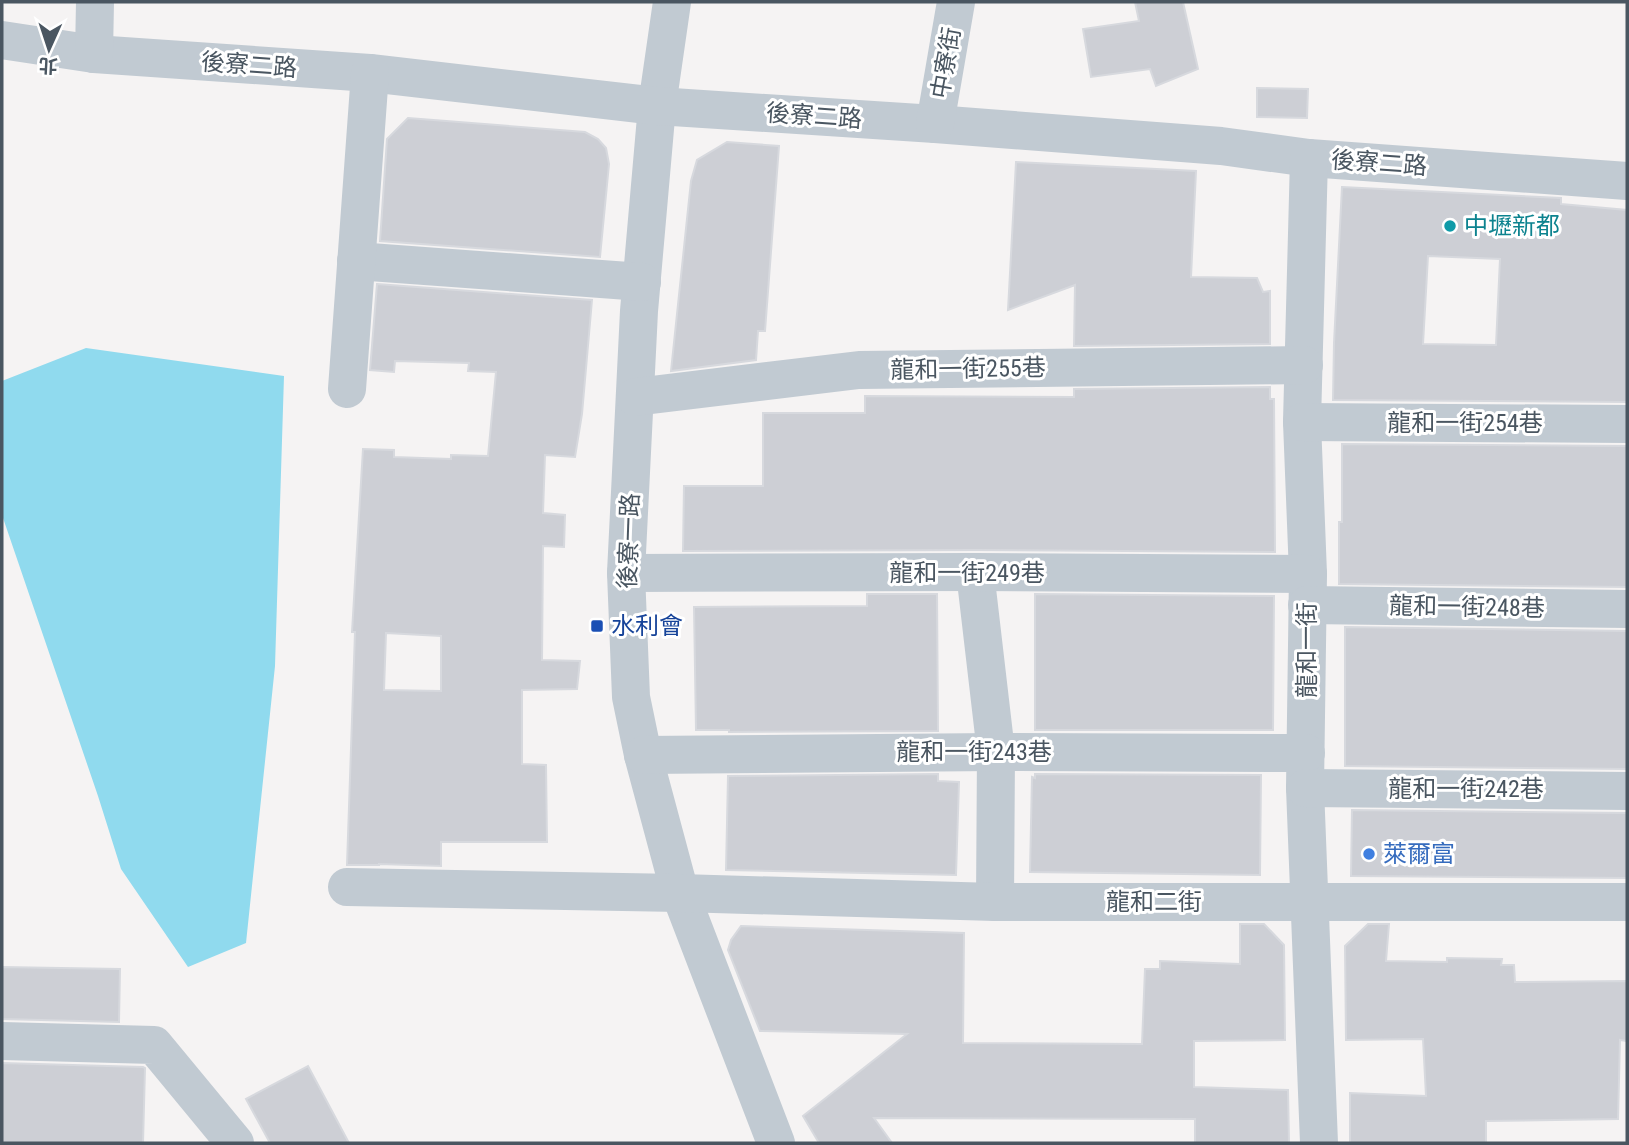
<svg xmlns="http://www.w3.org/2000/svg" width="1629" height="1145" font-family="'Roboto Condensed','Noto Sans TC',sans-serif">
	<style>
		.water { fill: #90daee }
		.building { fill: #cdcfd5; stroke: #d7d9de; stroke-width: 2; fill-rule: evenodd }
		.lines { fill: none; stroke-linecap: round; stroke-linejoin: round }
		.minor { stroke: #c1cad2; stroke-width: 38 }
		.culture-dot { fill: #0f9aa8; stroke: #fff; stroke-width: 2.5 }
		.transit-dot { fill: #1a4fb4; stroke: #fff; stroke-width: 2.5 }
		.shop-dot { fill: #3f7fe0; stroke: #fff; stroke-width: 2.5 }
		.labels { text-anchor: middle; stroke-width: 6; stroke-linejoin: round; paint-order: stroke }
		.street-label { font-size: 24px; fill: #4a5661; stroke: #fff }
		.culture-label { font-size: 24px; fill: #0d838f; stroke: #fff; text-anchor: start }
		.transit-label { font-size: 24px; fill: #164399; stroke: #fff; text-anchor: start }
		.shop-label { font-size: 24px; fill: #366cbe; stroke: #fff; text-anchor: start }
	</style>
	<rect width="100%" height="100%" fill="#f5f3f3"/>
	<polygon class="water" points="86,348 284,376 275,666 246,943 188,967 121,869 98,796 2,515 2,381"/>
	<g class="building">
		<polygon points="1135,2 1183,2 1198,69 1156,86 1150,69 1091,77 1083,29 1139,21"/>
		<polygon points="1257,88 1308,89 1307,118 1257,117"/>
		<polygon points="408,118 585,132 598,139 606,148 609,164 600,257 380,241 387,139"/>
		<polygon points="727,142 779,146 765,331 758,331 756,360 671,371 691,181 697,160"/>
		<polygon points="1016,162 1196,171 1191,277 1257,278 1263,292 1270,291 1270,344 1074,346 1075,285 1008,310"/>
		<path d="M1342,187L1561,198V204L1627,210V402L1333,400L1334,343ZM1428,256L1500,259L1496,345L1423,344Z"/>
		<path d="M377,284L592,300L582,414L575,457L545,455L543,513L565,515L564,547L543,546L542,660L580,661L577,689L522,690V764L546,765L547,842H441V866L379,864V865H347L355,632H352L363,449L394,450V457L451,459V455L488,456L496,372L468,371L469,363L395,361L394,372L370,370ZM386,633L441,636V691L384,690Z"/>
		<polygon points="1270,387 1270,399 1274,399 1275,552 975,550 683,551 684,486 763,486 763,413 865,413 865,396 1074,397 1074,389"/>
		<polygon points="1342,444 1627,446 1627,587 1339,584 1339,522 1342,522"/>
		<polygon points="867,594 937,594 938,731 729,732 729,730 696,730 694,607 867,606"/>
		<polygon points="1035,594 1274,596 1273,730 1035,730"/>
		<polygon points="1345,627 1627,631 1627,769 1345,766"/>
		<polygon points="938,774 938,781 959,782 956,875 726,870 728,776"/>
		<polygon points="1035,774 1261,775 1260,875 1030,872 1032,777 1035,778"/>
		<polygon points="1352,810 1627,813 1627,878 1351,876"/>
		<polygon points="1240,924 1264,924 1284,945 1285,1040 1194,1041 1194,1087 1288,1090 1289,1143 1195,1143 1195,1119 874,1118 892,1143 819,1143 803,1116 907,1034 760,1031 728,950 731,940 741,926 964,933 963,1043 1142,1044 1145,969 1160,969 1160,961 1240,964"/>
		<polygon points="1368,924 1389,924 1386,961 1447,962 1447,958 1502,959 1501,965 1514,965 1515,982 1627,981 1627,1041 1620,1040 1618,1119 1486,1121 1486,1143 1350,1143 1350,1093 1426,1096 1423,1039 1346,1040 1345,946"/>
		<polygon points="2,967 120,969 119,1022 2,1019"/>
		<polygon points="2,1063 143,1067 145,1068 143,1143 2,1143"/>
		<polygon points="308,1066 349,1143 270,1143 246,1099"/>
	</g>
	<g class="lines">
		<g class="minor">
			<polyline points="672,2 657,106 639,311 626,573 631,697 643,755 680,893 776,1143"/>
			<polyline points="2,40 94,54 370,73 657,106 935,124 1221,146 1309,158 1627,181"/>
			<polyline points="94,54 95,2"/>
			<polyline points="935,124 956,2"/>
			<polyline points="1309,158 1302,422 1308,574 1305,788 1319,1143"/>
			<polyline points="356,261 642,282"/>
			<polyline points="347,389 370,73"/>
			<polyline points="635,397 859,370 1304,365"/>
			<polyline points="1302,422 1627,424"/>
			<polyline points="975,572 996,752 995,902"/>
			<polyline points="626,573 975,572 1308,574"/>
			<polyline points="1307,605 1627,609"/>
			<polyline points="643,755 996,752 1306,753"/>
			<polyline points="1305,788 1627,791"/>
			<polyline points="347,887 680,893 995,902 1627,902"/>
			<polyline points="2,1041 154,1045 235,1143"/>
		</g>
	</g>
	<circle class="culture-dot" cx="1450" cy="226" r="7"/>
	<rect class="transit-dot" x="590" y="619" width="14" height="14" rx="3.5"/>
	<circle class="shop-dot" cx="1369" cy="854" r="7"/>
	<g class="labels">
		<g class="street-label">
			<text transform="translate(946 63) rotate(-80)" y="8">中寮街</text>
			<text transform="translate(249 65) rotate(4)" y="8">後寮二路</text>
			<text transform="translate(814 116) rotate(4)" y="8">後寮二路</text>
			<text transform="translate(1379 163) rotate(4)" y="8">後寮二路</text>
			<text transform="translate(968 369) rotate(-1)" y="8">龍和一街255巷</text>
			<text x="1465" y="431">龍和一街254巷</text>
			<text transform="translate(629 541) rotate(-88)" y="8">後寮一路</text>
			<text x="967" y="581">龍和一街249巷</text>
			<text transform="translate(1467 607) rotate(1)" y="8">龍和一街248巷</text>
			<text transform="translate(1307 650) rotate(-90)" y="8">龍和一街</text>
			<text x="974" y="760">龍和一街243巷</text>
			<text x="1466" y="797">龍和一街242巷</text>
			<text x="1154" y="910">龍和二街</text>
		</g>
		<g class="culture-label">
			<text x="1464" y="234">中壢新都</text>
		</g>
		<g class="transit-label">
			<text x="611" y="634">水利會</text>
		</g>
		<g class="shop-label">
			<text x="1383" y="862">萊爾富</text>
		</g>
	</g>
	<rect width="1629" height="1145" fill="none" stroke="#4a5661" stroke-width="7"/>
	<g transform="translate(49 49) rotate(183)" stroke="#ffffff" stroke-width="5" paint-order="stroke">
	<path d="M0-5L12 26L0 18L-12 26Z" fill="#4a5661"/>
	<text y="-10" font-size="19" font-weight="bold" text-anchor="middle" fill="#4a5661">北</text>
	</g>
</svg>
